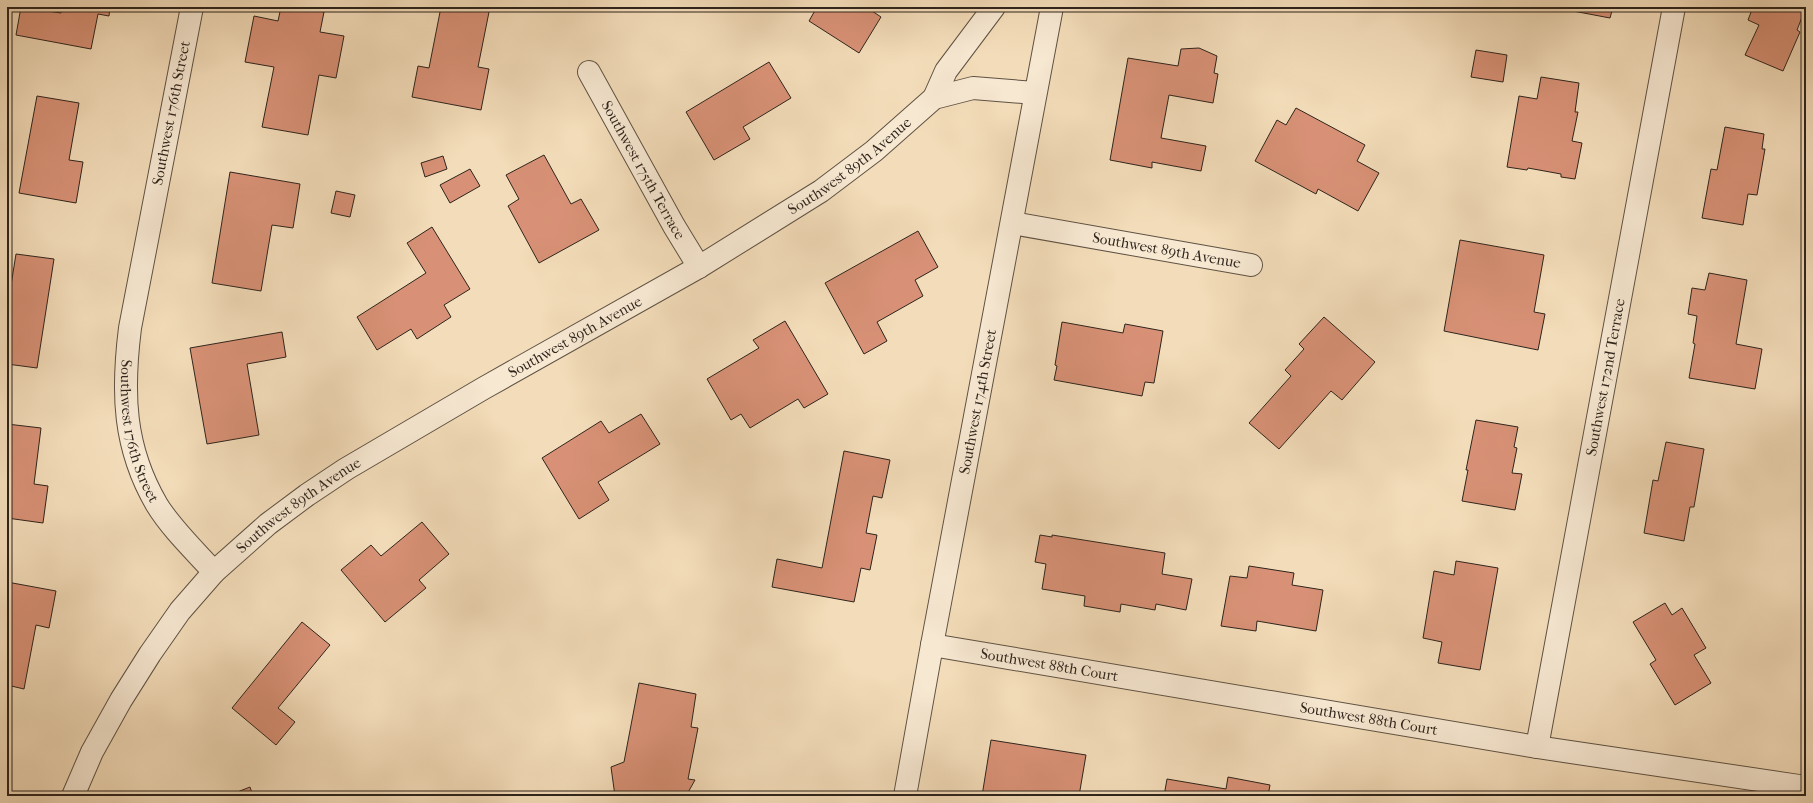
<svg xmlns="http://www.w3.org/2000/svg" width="1813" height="803" font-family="'IM FELL French Canon',serif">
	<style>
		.building { fill: #d89176; stroke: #2e241c }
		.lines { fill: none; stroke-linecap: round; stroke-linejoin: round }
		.minor-casing { stroke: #5f5243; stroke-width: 24 }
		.minor { stroke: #f7e8d2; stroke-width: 22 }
		.labels { text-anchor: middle; stroke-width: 3; stroke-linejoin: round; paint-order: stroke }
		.street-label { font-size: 15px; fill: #2e241c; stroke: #f7e8d2 }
	</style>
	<rect width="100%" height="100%" fill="#f3dcb9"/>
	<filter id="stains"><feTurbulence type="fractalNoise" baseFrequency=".005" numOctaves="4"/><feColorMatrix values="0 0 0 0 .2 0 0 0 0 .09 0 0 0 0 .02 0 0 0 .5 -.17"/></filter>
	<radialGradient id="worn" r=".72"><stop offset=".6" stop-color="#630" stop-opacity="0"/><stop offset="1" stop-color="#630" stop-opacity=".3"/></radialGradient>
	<g class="building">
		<polygon points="21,7 61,13 62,7 110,7 109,16 98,14 91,49 16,35"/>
		<polygon points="281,7 296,7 324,12 320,32 344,36 336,78 319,75 308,135 262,127 274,67 245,62 254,16 278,21"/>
		<polygon points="441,7 490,7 478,67 489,69 481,110 412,97 418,66 429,68"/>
		<polygon points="817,7 870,7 869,9 881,17 859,53 809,21"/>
		<polygon points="1552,7 1613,7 1610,18"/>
		<polygon points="1753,7 1806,7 1797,30 1800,32 1783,71 1745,55 1759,25 1748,20"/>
		<polygon points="1199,48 1217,56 1214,73 1218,74 1213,103 1169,95 1161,138 1206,146 1201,171 1152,162 1152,168 1110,160 1128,58 1178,66 1181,49"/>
		<polygon points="1476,50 1507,55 1503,82 1471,77"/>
		<polygon points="769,62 791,98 743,127 750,139 714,160 686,112"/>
		<polygon points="1541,77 1579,83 1575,112 1578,112 1572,141 1582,143 1575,179 1561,177 1561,174 1528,168 1527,170 1507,167 1519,96 1537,99"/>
		<polygon points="37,96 79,103 69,160 83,162 76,203 19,193"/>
		<polygon points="1296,108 1365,145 1357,161 1379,173 1358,211 1318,189 1316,194 1255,161 1277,120 1286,125"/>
		<polygon points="1725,127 1764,134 1762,149 1765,149 1757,195 1748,194 1743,225 1702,218 1711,169 1717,170"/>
		<polygon points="544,155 571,204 581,199 599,230 539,263 508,206 519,199 506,175"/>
		<polygon points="443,156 447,169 425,177 421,163"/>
		<polygon points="470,169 480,186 450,203 440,185"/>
		<polygon points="230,172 300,184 293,228 272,225 261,291 212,283"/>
		<polygon points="336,191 355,195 350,217 331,213"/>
		<polygon points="432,227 470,289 444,305 451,317 417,339 411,329 377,350 357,317 426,273 407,243"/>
		<polygon points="918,231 938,267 915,280 923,296 877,322 887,341 864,354 825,283"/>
		<polygon points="1460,240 1544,255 1534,312 1545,314 1538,350 1444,331"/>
		<polygon points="16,254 54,259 37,368 7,364 7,310"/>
		<polygon points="1709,273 1747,280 1736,344 1762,349 1755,389 1689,378 1695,344 1693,343 1697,316 1688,314 1692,288 1705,290"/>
		<polygon points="1324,317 1375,362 1342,400 1331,391 1279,449 1249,423 1291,376 1285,370 1304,349 1299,344"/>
		<polygon points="785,321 828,394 804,408 798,399 750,428 741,414 731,420 707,379 759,348 753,340"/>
		<polygon points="1062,322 1123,333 1125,324 1163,331 1154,383 1145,382 1142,396 1054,380 1057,366 1055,365"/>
		<polygon points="282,332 286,357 247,364 259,435 207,444 190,348"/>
		<polygon points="641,414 660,444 598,482 609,500 579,519 542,458 601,421 609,433"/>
		<polygon points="1476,420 1518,427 1514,447 1517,448 1512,473 1522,474 1515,510 1462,501 1468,470 1466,470"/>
		<polygon points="7,424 41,428 34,484 48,486 43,523 7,518"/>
		<polygon points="1666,442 1704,449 1694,507 1690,507 1684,541 1644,533 1653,480 1658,481"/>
		<polygon points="844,451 890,460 882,498 873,496 866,533 877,535 870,570 861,568 854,602 772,587 777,559 822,568"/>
		<polygon points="422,522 449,554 419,580 426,588 385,622 341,570 371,545 381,556"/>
		<polygon points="1040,535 1052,537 1052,535 1165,553 1162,574 1192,579 1186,610 1156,604 1155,610 1121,604 1120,612 1084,606 1085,596 1042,589 1046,564 1035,562"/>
		<polygon points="1456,561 1498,568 1480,670 1438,663 1442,642 1423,638 1434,571 1454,575"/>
		<polygon points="1249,566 1294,573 1292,585 1323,590 1316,631 1257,621 1256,631 1221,626 1230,576 1247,578"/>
		<polygon points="7,582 56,591 49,628 36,625 24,689 7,685"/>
		<polygon points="1665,603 1672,615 1682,608 1706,648 1694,655 1711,683 1675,705 1650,664 1656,660 1633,622"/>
		<polygon points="302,622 330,645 278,708 295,722 276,745 232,708"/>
		<polygon points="639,683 696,694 691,727 698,728 688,779 695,780 686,796 615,796 611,767 624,762"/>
		<polygon points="991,740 1086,755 1079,796 982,796"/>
		<polygon points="1228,777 1270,785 1268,796 1164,796 1167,779 1226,789"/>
		<polygon points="250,787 253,796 227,796"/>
	</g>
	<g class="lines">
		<g class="minor-casing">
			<g id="minor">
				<path id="s1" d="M192,7L130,328C122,392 123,447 157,505C171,528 195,551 214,572"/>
				<path id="s2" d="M589,72L674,226L699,267"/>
				<polyline points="934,98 946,71 994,7"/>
				<path id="s3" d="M1012,223L1251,265"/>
				<path id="s4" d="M932,645L1537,747L1806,787"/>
				<path id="s5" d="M1537,747L1674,7"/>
				<path id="s6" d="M73,796L92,752L121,700L150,654L180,611L214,572L268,524L307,495L346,469L484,388L699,267L821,191L874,151L934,98L973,88L1035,93"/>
				<path id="s7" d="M905,796L932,645L1052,7"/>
			</g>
		</g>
		<use href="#minor" class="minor"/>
	</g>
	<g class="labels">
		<g class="street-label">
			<text transform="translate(171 113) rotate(-79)" y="5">Southwest 176th Street</text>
			<text dy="5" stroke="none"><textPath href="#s6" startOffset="1022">Southwest 89th Avenue</textPath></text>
			<text dy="5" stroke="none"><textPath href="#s2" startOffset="112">Southwest 175th Terrace</textPath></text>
			<text dy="5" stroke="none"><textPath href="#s3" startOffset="157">Southwest 89th Avenue</textPath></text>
			<text dy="5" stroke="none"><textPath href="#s6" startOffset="698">Southwest 89th Avenue</textPath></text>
			<text dy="5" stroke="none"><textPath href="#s5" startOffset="376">Southwest 172nd Terrace</textPath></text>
			<text dy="5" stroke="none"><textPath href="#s7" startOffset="401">Southwest 174th Street</textPath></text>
			<text dy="5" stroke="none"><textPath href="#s1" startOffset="432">Southwest 176th Street</textPath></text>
			<text dy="5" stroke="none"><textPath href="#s6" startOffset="374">Southwest 89th Avenue</textPath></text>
			<text dy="5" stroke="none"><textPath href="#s4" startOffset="119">Southwest 88th Court</textPath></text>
			<text dy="5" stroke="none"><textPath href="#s4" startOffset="443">Southwest 88th Court</textPath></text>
		</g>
	</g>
	<rect width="1813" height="803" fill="none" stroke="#f3dcb9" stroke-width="24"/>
	<rect x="8" y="8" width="1797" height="787" fill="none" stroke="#2e241c" stroke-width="2"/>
	<rect x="12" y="12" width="1789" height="779" fill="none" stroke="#2e241c"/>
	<rect width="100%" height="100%" filter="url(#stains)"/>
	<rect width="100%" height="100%" fill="url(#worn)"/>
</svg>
